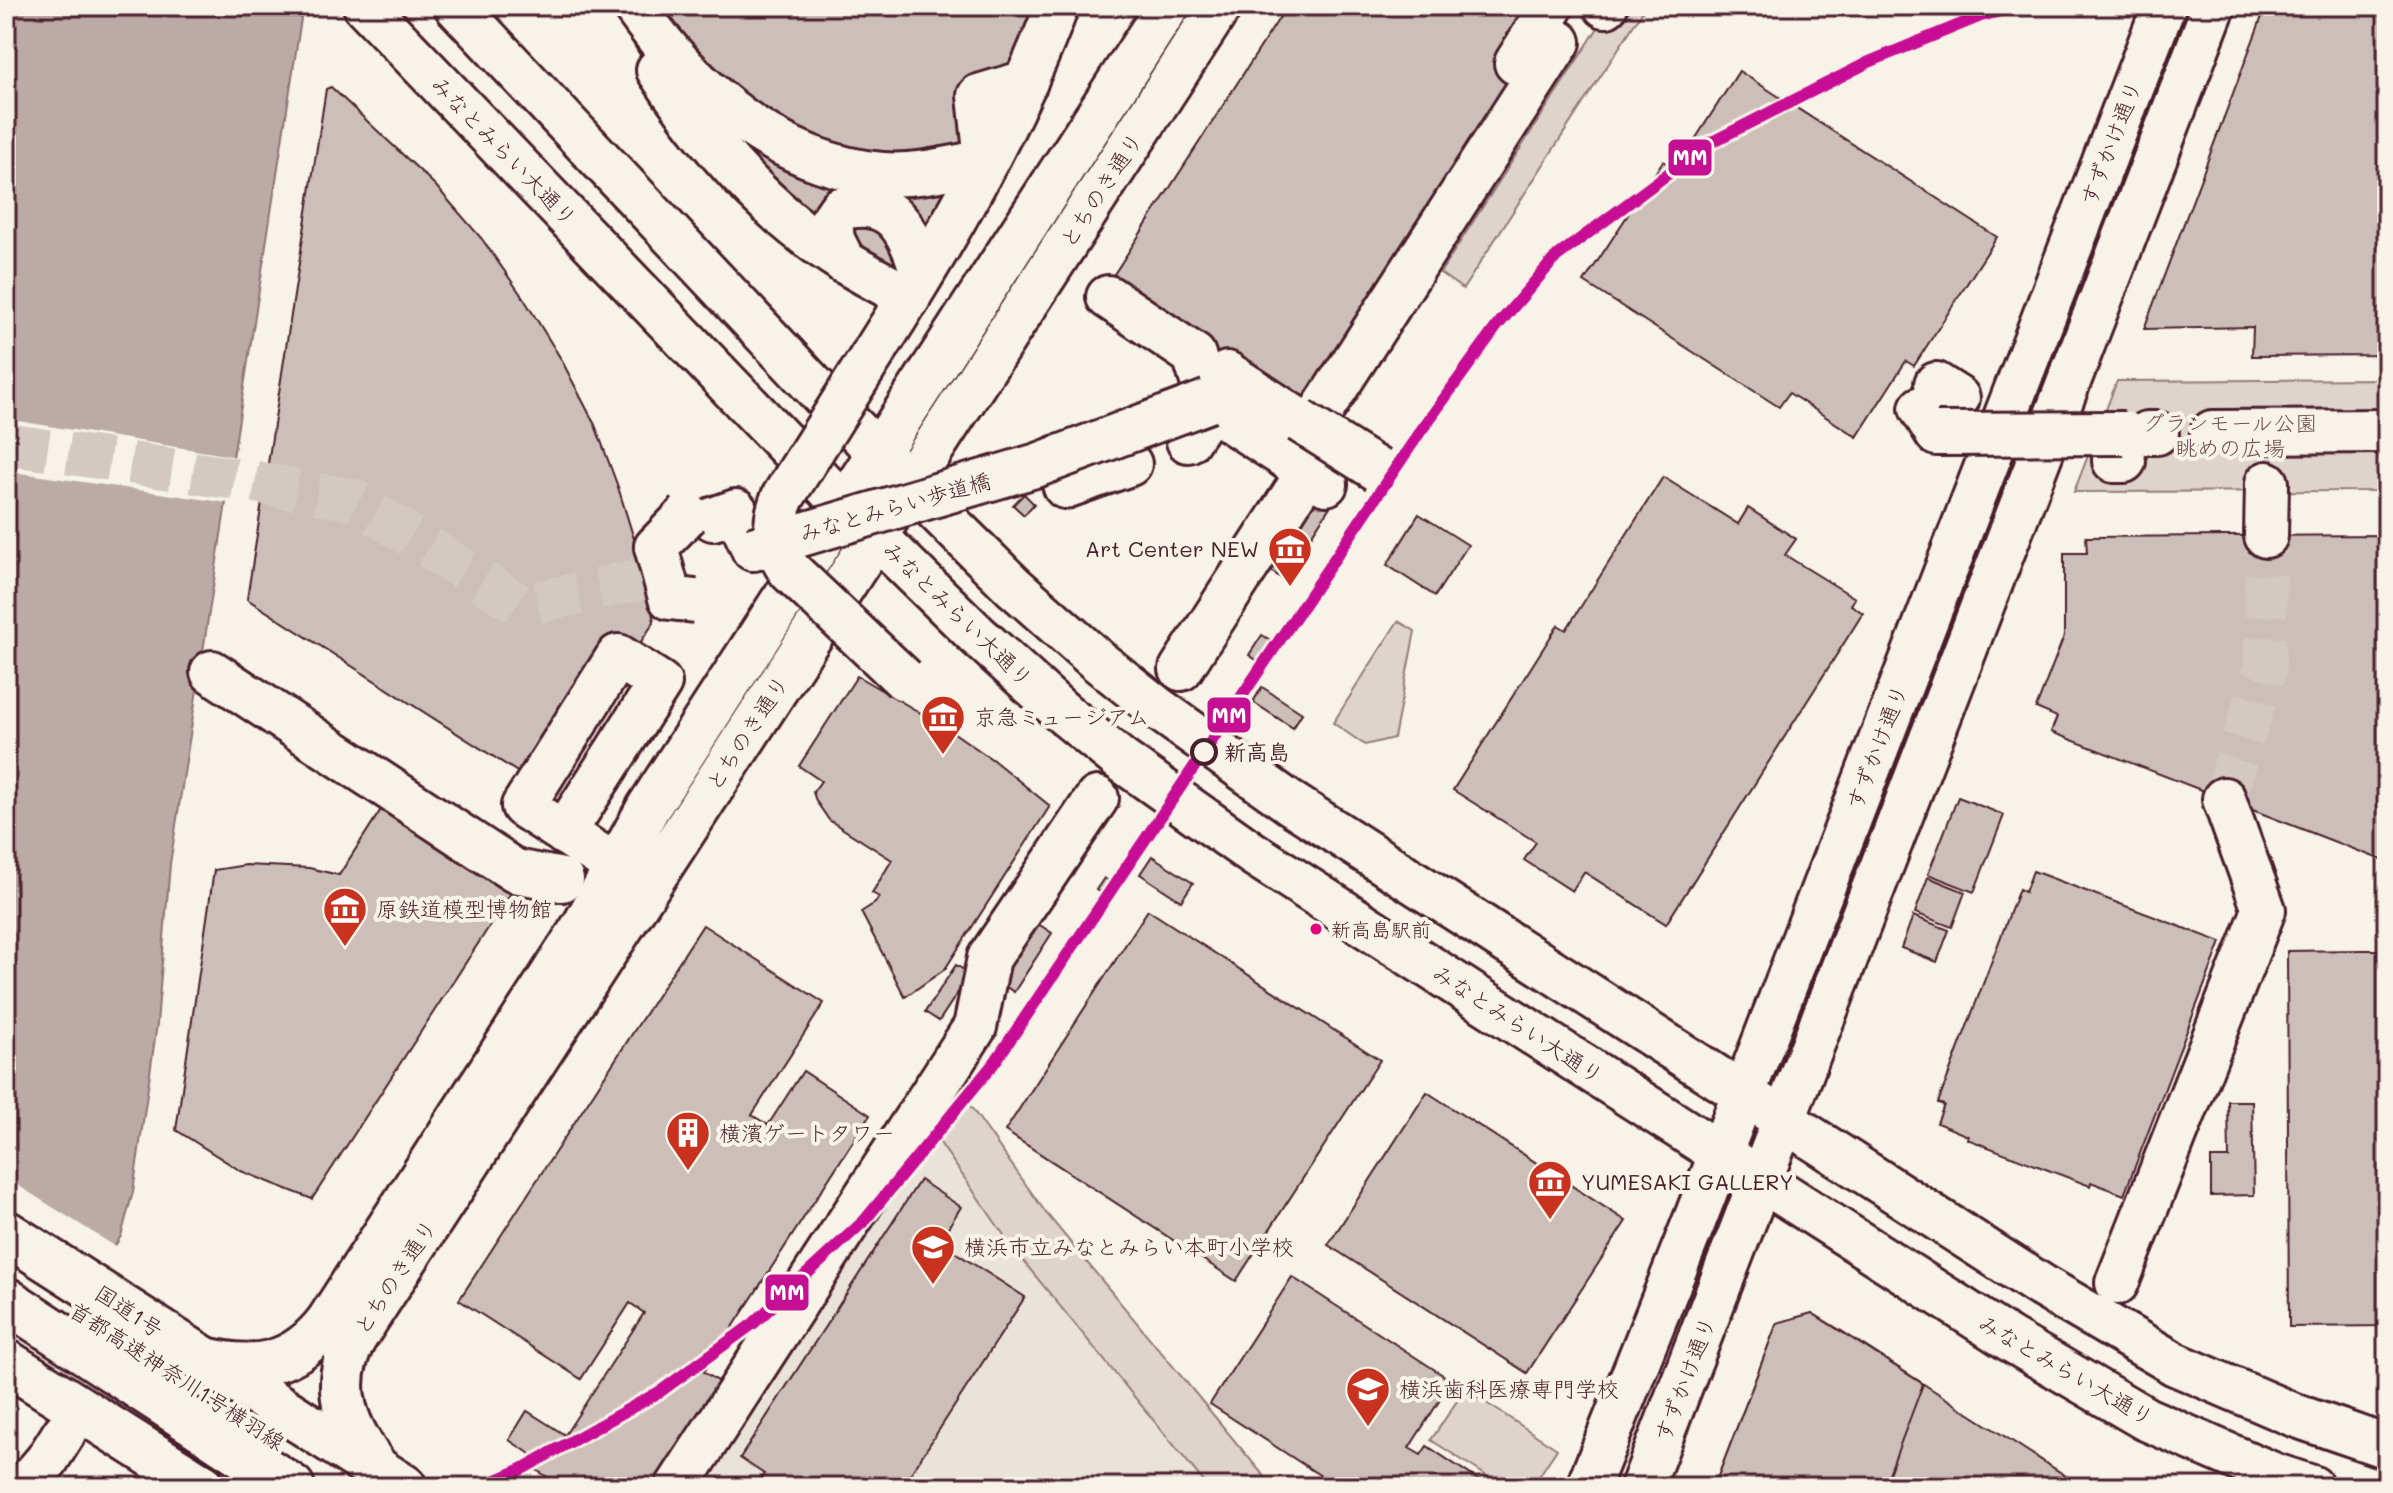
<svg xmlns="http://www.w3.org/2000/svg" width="2393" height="1493" font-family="Mali,'Klee One',sans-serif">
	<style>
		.built { fill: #eae3da }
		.green { fill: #ded4cc; stroke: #947a7c; stroke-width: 2 }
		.water { fill: #bcaaa7; stroke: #8e7275; stroke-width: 2 }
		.pier { fill: #f7f3e8 }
		.building { fill: #ccbfb9; stroke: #4a1f2b; stroke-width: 2 }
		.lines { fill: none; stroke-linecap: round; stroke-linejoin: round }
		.minor-tunnel { stroke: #d4c9c2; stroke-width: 42; stroke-dasharray: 42 21; stroke-linecap: butt }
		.minor-casing { stroke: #4a1f2b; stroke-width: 48 }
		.highway-casing { stroke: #4a1f2b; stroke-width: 50 }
		.minor { stroke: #f7f3e8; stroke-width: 42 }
		.highway { stroke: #f7f3e8; stroke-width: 44 }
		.minor-bridge-casing { stroke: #4a1f2b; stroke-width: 48; stroke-linecap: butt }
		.minor-bridge { stroke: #f7f3e8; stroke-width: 42 }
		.metro-1-casing { stroke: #f7f3e8; stroke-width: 18 }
		.metro-1 { stroke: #c61094; stroke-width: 12 }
		.stop-dot { fill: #f7f3e8; stroke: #4a1f2b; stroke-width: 4 }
		.bus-dot { fill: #e5007d; stroke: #f7f3e8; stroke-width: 3 }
		.labels { text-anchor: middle; stroke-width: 8; stroke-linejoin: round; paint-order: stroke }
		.bus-label { font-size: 20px; fill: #4a1f2b; stroke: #f7f3e8; text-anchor: start }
		.street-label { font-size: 22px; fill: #4a1f2b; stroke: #f7f3e8 }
		.park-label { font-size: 22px; fill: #6f4c53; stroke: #f7f3e8 }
		.poi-label { font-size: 22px; fill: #4a1f2b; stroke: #f7f3e8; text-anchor: start }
		.stop-label { font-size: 22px; font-weight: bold; fill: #4a1f2b; stroke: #f7f3e8; text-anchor: start }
		.line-badge { stroke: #f7f3e8; stroke-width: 3 }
		.badge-label { font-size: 22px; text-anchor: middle; font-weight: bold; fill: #fff }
	</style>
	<rect width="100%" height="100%" fill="#f7f3e8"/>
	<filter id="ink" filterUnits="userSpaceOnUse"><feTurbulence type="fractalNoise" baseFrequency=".0125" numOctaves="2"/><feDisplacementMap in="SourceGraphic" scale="16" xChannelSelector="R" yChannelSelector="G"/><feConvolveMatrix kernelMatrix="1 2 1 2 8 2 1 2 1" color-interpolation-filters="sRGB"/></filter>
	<g filter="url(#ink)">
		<polygon class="built" points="927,1124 1015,1251 1208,1487 693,1487"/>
		<g class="green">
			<polygon points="1612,6 1646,6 1463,289 1440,273"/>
			<polygon points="2387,379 2387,491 2074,492 2117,381"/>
			<polygon points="1398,621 1415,631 1394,738 1365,745 1333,723"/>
			<polygon points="954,1083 1046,1213 1273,1487 1208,1487 1015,1251 927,1124"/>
			<polygon points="1465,1389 1557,1449 1532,1487 1504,1487 1431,1440"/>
		</g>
		<polygon class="water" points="6,6 303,6 170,864 157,1024 133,1192 121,1236 6,1419"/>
		<g class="pier">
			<polygon points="6,419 237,457 229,503 6,471"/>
			<polygon points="6,1178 118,1248 6,1423"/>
		</g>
		<g class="building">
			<polygon points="616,6 1067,6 890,296 656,82 634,45"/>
			<polygon points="1287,6 1554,6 1564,12 1296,427 1100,296"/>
			<polygon points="2266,6 2387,6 2387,355 2252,356 2253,327 2144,329"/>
			<polygon points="1739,71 1997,237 1914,366 1906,361 1857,437 1789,393 1779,407 1584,282 1663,161 1676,169"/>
			<polygon points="331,87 435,185 482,239 524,299 561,359 595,425 618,487 646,578 654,622 544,789 247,599 326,89"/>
			<polygon points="1663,477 1738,524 1748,508 1796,539 1785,555 1855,598 1851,605 1863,613 1666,924 1584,872 1572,891 1524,860 1536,842 1453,790 1558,625 1566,630"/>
			<polygon points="1305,488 1331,505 1283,579 1257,562"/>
			<polygon points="1024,494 1034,504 1024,515 1013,505"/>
			<polygon points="1419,514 1468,545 1435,596 1387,565"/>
			<polygon points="2387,535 2387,862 2051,732 2057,717 2036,708 2064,636 2064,553 2087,553 2086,537"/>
			<polygon points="1262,635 1274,642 1261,663 1249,655"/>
			<polygon points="857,676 950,730 993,760 1050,806 945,969 905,997 861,912 875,903 879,897 872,893 892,860 829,820 816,801 813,792 821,781 799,766"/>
			<polygon points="1262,687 1302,713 1293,728 1253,702"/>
			<polygon points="1958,797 2004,815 1974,892 1928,874"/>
			<polygon points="382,808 511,893 312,1199 241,1171 176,1130 214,870 246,865 309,868 339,875"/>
			<polygon points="1152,856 1193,883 1181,901 1140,874"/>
			<polygon points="2033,871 2221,942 2124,1195 2091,1182 2090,1186 1967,1139 1968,1136 1937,1123 1944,1105 1938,1103 2019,889 2025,892"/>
			<polygon points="1928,877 1965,892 1952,927 1915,913"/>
			<polygon points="1104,878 1118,886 1110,899 1096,890"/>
			<polygon points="1148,910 1380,1060 1236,1281 1005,1131"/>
			<polygon points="1026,916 1052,933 1014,992 988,975"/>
			<polygon points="1913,916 1949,930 1937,962 1901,948"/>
			<polygon points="703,925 824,1003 752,1115 768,1125 803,1071 870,1115 704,1372 721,1383 653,1487 563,1487 530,1466 535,1457 509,1440 527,1411 565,1435 644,1313 630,1303 581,1379 459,1300"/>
			<polygon points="2362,950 2387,950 2387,1326 2289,1327 2287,951"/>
			<polygon points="956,965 970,974 939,1021 925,1012"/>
			<polygon points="1427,1092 1626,1221 1527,1373 1328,1245"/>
			<polygon points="2228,1101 2252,1101 2254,1195 2211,1196 2211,1158 2229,1158"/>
			<polygon points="920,1180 961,1207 939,1242 1025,1297 902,1487 755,1487 764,1474 740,1458"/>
			<polygon points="1292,1277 1452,1381 1409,1448 1421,1455 1427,1446 1489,1487 1338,1487 1210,1404"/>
			<polygon points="1812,1313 1840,1330 2083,1487 1714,1487 1777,1323"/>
			<polygon points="1812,1313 1923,1384 1884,1487 1714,1487 1777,1323"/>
		</g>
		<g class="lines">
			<g class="minor-tunnel">
				<polyline points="6,444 255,482 354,500 521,606 646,578"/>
				<polyline points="2224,799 2265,671 2266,536"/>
			</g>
			<g class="minor-casing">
				<g id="minor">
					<polyline points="365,6 843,504 977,635 1062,712 1121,760 1252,853 2009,1339 2146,1419 2275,1475 2312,1487"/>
					<polyline points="456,6 841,415 955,529 1013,586 1098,661 1156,707 1289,802 2042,1286 2175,1364 2294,1415 2387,1447"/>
					<path d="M634,6C692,89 777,165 882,174C916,177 952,167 986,161L979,96L1026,82"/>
					<polyline points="1605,6 1606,6"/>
					<polyline points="1516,63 1552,6"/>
					<path d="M658,70C707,144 769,215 845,262C866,275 888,286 909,298"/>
					<path d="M844,262L833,240L831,222L840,209C892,195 909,229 922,273"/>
					<polyline points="1108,297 1194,355 1210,408 1290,460"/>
					<path d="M895,319C956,222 1017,114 1057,6"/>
					<polyline points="1227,373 1300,421"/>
					<polyline points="1936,384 1958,398"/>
					<polyline points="1921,408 1937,434"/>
					<polyline points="2212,432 2387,431"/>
					<polyline points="2114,433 2114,461 2124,461"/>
					<polyline points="2147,433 2157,433"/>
					<polyline points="1188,441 1225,386"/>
					<polyline points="1057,457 1065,487 1130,464"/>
					<polyline points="1308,472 1290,460 1559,42"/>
					<polyline points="713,519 736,511 753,549"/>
					<polyline points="2266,536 2267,483"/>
					<polyline points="1181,669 1308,472 1326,484"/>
					<polyline points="212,672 515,871 562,880"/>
					<polyline points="564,833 660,683 618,656 523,806 616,866"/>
					<polyline points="2117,1283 2264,910 2224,799"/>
					<path d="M201,1358C254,1372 294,1366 328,1321L584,925L648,808L1168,6"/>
					<path d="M380,1472C348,1430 327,1388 355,1338L1220,6"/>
					<polyline points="24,1487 47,1460 64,1433"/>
					<polyline points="677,1487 975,1027 989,958 1097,798"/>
					<polyline points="1588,1487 1696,1217 2164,6"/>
					<polyline points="1642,1487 2214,6"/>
				</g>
			</g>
			<g class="highway-casing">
				<g id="highway">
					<polyline points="6,1233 404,1487"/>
					<polyline points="6,1300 292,1487"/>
					<polyline points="6,1362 203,1487"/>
				</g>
			</g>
			<use href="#minor" class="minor"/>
			<use href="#highway" class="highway"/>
			<g class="minor-bridge-casing">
				<g id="minor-bridge">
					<path d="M895,319L783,497C772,521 774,550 790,571L904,679"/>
					<polyline points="1300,421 1378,470"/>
					<polyline points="1937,434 2124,433"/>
					<polyline points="688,514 656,547 670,598 695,601"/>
					<polyline points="753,549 1038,465 1209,401"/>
				</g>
			</g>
			<use href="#minor-bridge" class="minor-bridge"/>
			<g class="metro-1-casing">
				<polyline id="metro-1" points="480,1487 522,1469 661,1391 754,1323 864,1221 995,1062 1420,432 1497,326 1556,257 1708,144 1869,62 1981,16 2020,6"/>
			</g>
			<use href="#metro-1" class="metro-1"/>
		</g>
	</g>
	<defs>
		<g id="museum-pin" transform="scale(2.3)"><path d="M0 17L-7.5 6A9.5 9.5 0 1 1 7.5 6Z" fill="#c8321e" stroke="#f7f3e8"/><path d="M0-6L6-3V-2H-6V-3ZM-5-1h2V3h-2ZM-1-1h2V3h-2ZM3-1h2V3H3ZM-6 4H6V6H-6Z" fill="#fff"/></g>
		<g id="building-pin" transform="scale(2.3)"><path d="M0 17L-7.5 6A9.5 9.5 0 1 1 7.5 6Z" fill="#c8321e" stroke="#f7f3e8"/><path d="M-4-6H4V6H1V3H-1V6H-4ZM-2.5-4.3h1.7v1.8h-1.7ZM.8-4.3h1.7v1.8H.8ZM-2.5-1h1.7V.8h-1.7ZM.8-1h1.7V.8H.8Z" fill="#fff"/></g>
		<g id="school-pin" transform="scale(2.3)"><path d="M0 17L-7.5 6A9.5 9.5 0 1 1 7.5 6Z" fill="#c8321e" stroke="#f7f3e8"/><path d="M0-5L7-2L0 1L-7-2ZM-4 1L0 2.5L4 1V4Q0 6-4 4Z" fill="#fff"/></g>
		<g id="university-pin" transform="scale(2.3)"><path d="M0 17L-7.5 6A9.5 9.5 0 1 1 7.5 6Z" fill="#c8321e" stroke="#f7f3e8"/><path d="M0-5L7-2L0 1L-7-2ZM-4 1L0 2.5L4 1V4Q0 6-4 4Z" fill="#fff"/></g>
	</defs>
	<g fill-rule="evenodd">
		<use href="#museum-pin" x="1290" y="549"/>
		<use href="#museum-pin" x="943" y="717"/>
		<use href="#museum-pin" x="345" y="909"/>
		<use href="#building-pin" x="688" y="1133"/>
		<use href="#museum-pin" x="1550" y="1182"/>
		<use href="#school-pin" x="933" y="1247"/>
		<use href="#university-pin" x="1368" y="1389"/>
	</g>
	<circle class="stop-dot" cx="1204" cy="752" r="12"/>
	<circle class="bus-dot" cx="1316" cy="929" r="7"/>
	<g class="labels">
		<g class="bus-label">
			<text x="1331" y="937">新高島駅前</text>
		</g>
		<g class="street-label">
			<text transform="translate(2111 143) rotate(-69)" y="8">すずかけ通り</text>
			<text transform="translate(504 151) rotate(46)" y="8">みなとみらい大通り</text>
			<text transform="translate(1101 190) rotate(-57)" y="8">とちのき通り</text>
			<text transform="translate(895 507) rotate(-16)" y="8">みなとみらい歩道橋</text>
			<text transform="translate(958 614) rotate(44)" y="8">みなとみらい大通り</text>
			<text transform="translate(747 733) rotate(-57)" y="8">とちのき通り</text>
			<text transform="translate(1877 747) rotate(-69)" y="8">すずかけ通り</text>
			<text transform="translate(1518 1024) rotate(33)" y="8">みなとみらい大通り</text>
			<text transform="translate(395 1277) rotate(-57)" y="8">とちのき通り</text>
			<text transform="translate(129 1311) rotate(33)" y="8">国道1号</text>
			<text transform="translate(2066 1370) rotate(30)" y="8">みなとみらい大通り</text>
			<text transform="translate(177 1376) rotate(33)" y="8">首都高速神奈川1号横羽線</text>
			<text transform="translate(1685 1379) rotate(-69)" y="8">すずかけ通り</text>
		</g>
		<g class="park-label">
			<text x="2230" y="431">グランモール公園<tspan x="2230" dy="25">眺めの広場</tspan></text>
		</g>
		<g class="poi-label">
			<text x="1259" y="557" text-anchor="end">Art Center NEW</text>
			<text x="974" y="725">京急ミュージアム</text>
			<text x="376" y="917">原鉄道模型博物館</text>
			<text x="719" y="1141">横濱ゲートタワー</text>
			<text x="1581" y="1190">YUMESAKI GALLERY</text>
			<text x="964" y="1255">横浜市立みなとみらい本町小学校</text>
			<text x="1399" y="1397">横浜歯科医療専門学校</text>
		</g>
		<g class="stop-label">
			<text x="1224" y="760">新高島</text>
		</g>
	</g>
	<g class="line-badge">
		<rect x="1667" y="138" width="46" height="39" rx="8" fill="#c61094"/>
		<rect x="1206" y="696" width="46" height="38" rx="8" fill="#c61094"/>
		<rect x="764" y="1273" width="46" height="39" rx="8" fill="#c61094"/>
	</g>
	<g class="badge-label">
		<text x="1690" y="165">MM</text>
		<text x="1229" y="723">MM</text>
		<text x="787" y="1300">MM</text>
	</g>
	<rect width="2393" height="1493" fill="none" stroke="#f7f3e8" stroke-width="32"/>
	<rect x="16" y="16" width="2361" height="1461" fill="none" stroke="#4a1f2b" stroke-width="3" filter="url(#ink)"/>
</svg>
